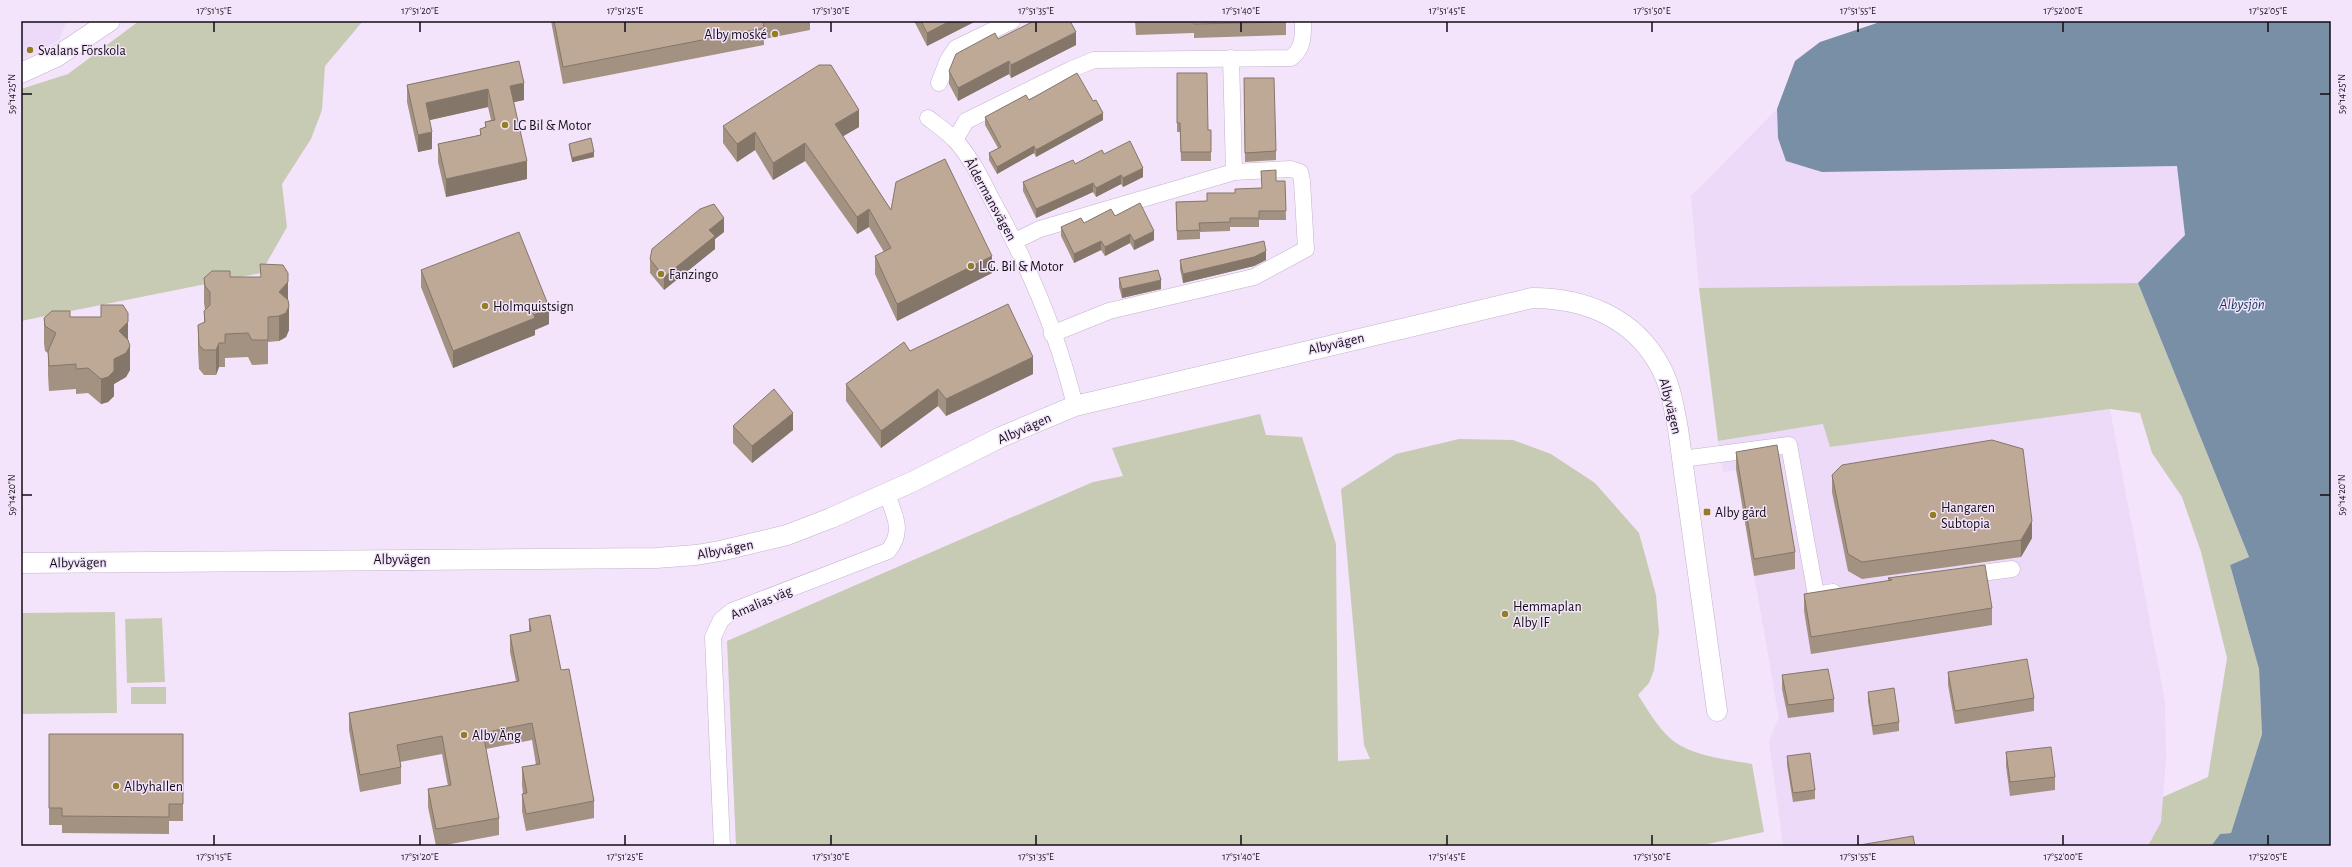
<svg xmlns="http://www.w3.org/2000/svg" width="2352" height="867" font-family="'Alegreya Sans',sans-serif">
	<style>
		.built { fill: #edd9f8 }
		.green { fill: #c8cbb4 }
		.water { fill: #788fa6 }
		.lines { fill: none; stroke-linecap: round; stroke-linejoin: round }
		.minor-casing { stroke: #c2b3ca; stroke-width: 17 }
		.tertiary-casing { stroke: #c2b3ca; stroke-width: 21 }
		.minor { stroke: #fff; stroke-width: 16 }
		.tertiary { stroke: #fff; stroke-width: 20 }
		.wall { fill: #a39182 }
		.shaded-wall { fill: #85766a }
		.building { fill: #bea997; stroke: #85766a }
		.ticks { fill: none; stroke: #120d15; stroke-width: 1.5 }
		.poi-dot { fill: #937e25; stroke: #f3e4fb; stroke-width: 1.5 }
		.labels { text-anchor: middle; stroke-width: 3; stroke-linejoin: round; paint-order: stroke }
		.poi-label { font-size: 14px; fill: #120d15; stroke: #f3e4fb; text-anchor: start }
		.street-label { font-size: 14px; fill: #120d15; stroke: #f3e4fb }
		.water-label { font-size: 15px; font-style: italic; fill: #113a5b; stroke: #f3e4fb }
		.neatline { fill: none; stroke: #120d15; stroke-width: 1.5 }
		.ticks-label { font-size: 10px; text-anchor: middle; fill: #120d15 }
	</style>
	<rect width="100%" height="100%" fill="#f3e4fb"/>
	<g class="built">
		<polygon points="21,21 67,21 59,40 21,60"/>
		<polygon points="1777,109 1778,138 1822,172 2177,166 2185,235 2138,283 1699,288 1691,196"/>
		<polygon points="2110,409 2165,702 2166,758 2161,822 2150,844 2148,846 1783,846 1769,740 1779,718 1736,470 1723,472 1718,441 1824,424 1830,447"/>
	</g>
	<g class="green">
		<polygon points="139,21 363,21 325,66 322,110 311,139 282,184 287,227 261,273 21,321 21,89 68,74"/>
		<polygon points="2138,283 2249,557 2230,565 2259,669 2262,734 2231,833 2220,834 2211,846 2148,846 2161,822 2163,797 2208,777 2227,658 2201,552 2182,497 2152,453 2140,413 2110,409 1830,447 1823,424 1718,441 1699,288"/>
		<path d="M1260,414L1266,435L1302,437L1336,544L1338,761L1370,759L1364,745L1341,489L1396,454L1459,439L1513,440L1551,454L1595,483L1639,533L1656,595L1659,632L1654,670L1649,683L1638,695C1648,710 1658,728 1672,740C1694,757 1727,759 1752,764L1764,832L1698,846H736L727,641L1093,482L1123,476L1112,448Z"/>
		<polygon points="115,612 117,713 21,714 21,613"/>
		<polygon points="162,618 165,682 127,683 125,619"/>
		<rect x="131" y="687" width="35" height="17"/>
	</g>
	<polygon class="water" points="1883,21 2331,21 2331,846 2211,846 2220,834 2231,833 2262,734 2259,669 2230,565 2249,557 2138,283 2185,235 2177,166 1822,172 1786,161 1778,138 1777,109 1795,61 1820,42"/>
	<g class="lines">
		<g class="minor-casing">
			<g id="minor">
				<polyline points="1231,58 1234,172"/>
				<polyline points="939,83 948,60 956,48 1012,21"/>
				<path d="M928,118C937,125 948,132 956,141C971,158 981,178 991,198C1027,262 1058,334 1075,406"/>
				<path d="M955,140L966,121L1072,69L1094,60L1291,58C1304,48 1303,36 1303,21"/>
				<polyline points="1015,241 1040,229 1234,172 1291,169 1300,172 1302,181 1306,249 1254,277 1109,311 1052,334"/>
				<polyline points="1682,459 1789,445 1816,595 1833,592"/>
				<polyline points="1966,575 2012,569"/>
				<path d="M722,846L713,637L721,620L732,611L888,551C905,531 894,514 886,492"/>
			</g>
		</g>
		<g class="tertiary-casing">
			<g id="tertiary">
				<polyline points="21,73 56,57 110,21"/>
				<path d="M21,563L656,558L696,555L720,551L787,535L831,518L914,481L1001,437L1075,406L1532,298C1585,298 1635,318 1661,368C1671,387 1674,408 1678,429L1717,711"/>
			</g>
		</g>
		<use href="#minor" class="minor"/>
		<use href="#tertiary" class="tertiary"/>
	</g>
	<g class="wall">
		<polygon points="551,21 810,21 810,30 764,39 764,45 563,84"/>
		<polygon points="914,21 976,21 927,46"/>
		<polygon points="1135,21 1286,21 1286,35 1194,38 1194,33 1136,35"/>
		<polygon points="998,39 1076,45 1011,78 1009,74 958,101 949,84 949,71"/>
		<polygon points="519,61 524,100 514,102 527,179 446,197 438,162 438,144 480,135 480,129 485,127 485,122 491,120 488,107 429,120 432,149 418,152 407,102 407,85"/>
		<polygon points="1177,73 1208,130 1211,130 1211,161 1181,161 1180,132 1177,132"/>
		<polygon points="1244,78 1276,151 1276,160 1245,162"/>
		<polygon points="1029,100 1103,120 1036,157 1034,153 997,174 989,160 989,153 998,148 985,125 985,117"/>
		<polygon points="723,126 859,127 843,136 891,210 992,273 897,321 875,274 875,256 884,252 869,227 857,234 805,161 773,180 755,150 737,162 723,143"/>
		<polygon points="569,144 594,157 572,162 569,148"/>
		<polygon points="1104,154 1143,177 1123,187 1121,184 1096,197 1093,192 1036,218 1023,191 1023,182"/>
		<polygon points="1276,181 1285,181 1286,220 1259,220 1259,227 1230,227 1230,231 1200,232 1200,239 1177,240 1176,202 1207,201 1235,193 1261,188"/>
		<polygon points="1115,216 1154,240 1134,250 1130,243 1105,256 1101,250 1074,263 1061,236 1061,227 1084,223"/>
		<polygon points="724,232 715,239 715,249 664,290 650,273 650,259"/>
		<polygon points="1180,260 1266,260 1254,266 1183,283 1180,269"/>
		<polygon points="421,270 549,324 535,330 535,335 453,368 421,287"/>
		<polygon points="230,277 288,297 289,330 286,337 279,341 268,342 268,364 252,365 248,357 225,358 225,367 219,367 216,375 204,375 199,369 198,350 198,325 204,323 204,311 205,310 204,303 204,278"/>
		<polygon points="1119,278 1161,289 1122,298 1119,287"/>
		<polygon points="70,317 128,338 130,370 126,377 114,384 114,396 108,402 101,404 88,393 76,394 76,389 49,391 48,375 48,353 45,351 44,343 44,318"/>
		<polygon points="910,351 1033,374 946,416 938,406 881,448 846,401 846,384"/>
		<polygon points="733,426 793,430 752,463 733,443"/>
		<polygon points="1736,452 1795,552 1795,569 1754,576 1736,469"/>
		<polygon points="1832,475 2032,538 2021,557 1862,579 1848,571 1832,492"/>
		<polygon points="1888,578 1992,608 1992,625 1811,654 1804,611 1804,594 1888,581"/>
		<polygon points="529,619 561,670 594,801 594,818 526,831 522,811 522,794 523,794 522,785 522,767 536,765 532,740 486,749 499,818 499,835 440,846 436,846 428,807 428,789 448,786 442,754 400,762 401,767 401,784 360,792 349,730 349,713 516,681 510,652 510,635 529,631"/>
		<polygon points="1948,672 2034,698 2034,711 1955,724 1948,685"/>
		<polygon points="1782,675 1834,699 1834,712 1788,718 1782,689"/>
		<polygon points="1868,692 1899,722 1899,731 1873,735 1868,701"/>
		<polygon points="49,734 183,734 183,821 169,821 169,834 62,833 62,825 49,825"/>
		<polygon points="2006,752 2055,777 2055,790 2010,796 2006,766"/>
		<polygon points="1787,756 1815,790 1815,799 1793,802 1787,765"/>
	</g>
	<g class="shaded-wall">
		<polygon points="950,21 976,21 927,46 927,33"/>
		<polygon points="1076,32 1076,45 1011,78 1011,65"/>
		<polygon points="1009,61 1009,74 958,101 958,88"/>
		<polygon points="524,83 524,100 510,103 510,86"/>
		<polygon points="488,89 488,107 426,121 426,103"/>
		<polygon points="859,110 859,127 835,141 835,124"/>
		<polygon points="1103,113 1103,120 1036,157 1036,150"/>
		<polygon points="432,132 432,149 418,152 418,135"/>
		<polygon points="755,132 755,150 737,162 737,144"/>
		<polygon points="805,143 805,161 773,180 773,163"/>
		<polygon points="1034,146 1034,153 997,174 997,167"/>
		<polygon points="594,152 594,157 572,162 572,158"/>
		<polygon points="527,161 527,179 446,197 446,179"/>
		<polygon points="1143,168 1143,177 1123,187 1123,178"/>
		<polygon points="1121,175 1121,184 1096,197 1096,188"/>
		<polygon points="1093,183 1093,192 1036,218 1036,209"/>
		<polygon points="869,209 869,227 857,234 857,217"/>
		<polygon points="724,218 724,232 715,239 715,249 664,290 664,277 709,230"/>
		<polygon points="1154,231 1154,240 1134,250 1134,241"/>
		<polygon points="1130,234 1130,243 1105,256 1105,247"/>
		<polygon points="1101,241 1101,250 1074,263 1074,254"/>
		<polygon points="1266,251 1266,260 1254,266 1183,283 1183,274"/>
		<polygon points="992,256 992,273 897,321 897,304"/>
		<polygon points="288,273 288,307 279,292"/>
		<polygon points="1161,280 1161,289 1122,298 1122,289"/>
		<polygon points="289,306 289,330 286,337 279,341 279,316"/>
		<polygon points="549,307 549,324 535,330 535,335 453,368 453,351"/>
		<polygon points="128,313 128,347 119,331"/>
		<polygon points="219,343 219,367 216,375 216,350"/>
		<polygon points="130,346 130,370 126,377 114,384 114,396 108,402 101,404 101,379 114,359"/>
		<polygon points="1033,357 1033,374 946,416 946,399"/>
		<polygon points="938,389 938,406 881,448 881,431"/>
		<polygon points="793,413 793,430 752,463 752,446"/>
		<polygon points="2032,521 2032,538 2021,557 2021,540"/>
	</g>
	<g class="building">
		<polygon points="554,21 768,21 763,22 764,28 563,67"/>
		<polygon points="921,21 950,21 927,33"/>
		<polygon points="1034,21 1070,21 1076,32 1011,65 1009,61 958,88 949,71 956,54 995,33 998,39"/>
		<polygon points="1136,21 1156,21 1136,22"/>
		<polygon points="1194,21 1286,21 1286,22 1194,24"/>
		<polygon points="519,61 524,83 510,86 527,161 446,179 438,144 481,135 480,129 486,127 485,122 495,120 488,89 426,103 432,132 418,135 407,85"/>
		<polygon points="819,65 831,65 859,110 835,124 891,210 896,182 945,159 992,256 897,304 875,256 891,248 869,209 857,217 805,143 773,163 755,132 737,144 723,126"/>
		<polygon points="1077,73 1093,101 1096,100 1103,113 1036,150 1034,146 997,167 989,153 1001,147 985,117 1026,95 1029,100"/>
		<polygon points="1177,73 1207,73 1208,130 1211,130 1211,152 1181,152 1180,123 1177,123"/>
		<polygon points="1244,78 1274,78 1276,151 1245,153"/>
		<polygon points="591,138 594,152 572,158 569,144"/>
		<polygon points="1130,141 1143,168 1123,178 1121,175 1096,188 1093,183 1036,209 1023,182 1073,160 1075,164 1102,150 1104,154"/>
		<polygon points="1276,170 1276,181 1285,181 1286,211 1259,211 1259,218 1230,218 1230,222 1199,223 1200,230 1177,231 1176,202 1207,201 1207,193 1235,193 1235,189 1262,188 1261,171"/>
		<polygon points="1140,203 1154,231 1134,241 1130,234 1105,247 1101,241 1074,254 1061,227 1081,218 1084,223 1111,209 1115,216"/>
		<polygon points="714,204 724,218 709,230 715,236 664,277 650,259 652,249 700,209"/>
		<polygon points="519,232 549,307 533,313 535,318 453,351 421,270"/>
		<polygon points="1264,241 1266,251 1254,257 1183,274 1180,260"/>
		<polygon points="260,264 283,265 288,273 288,282 279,292 288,300 289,306 286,313 279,316 268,317 268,340 252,340 248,333 225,334 225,343 219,343 216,350 204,350 199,345 198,325 205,322 204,311 210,305 210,292 205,286 204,278 212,271 230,271 230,277 261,277"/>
		<polygon points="1158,270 1161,280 1122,289 1119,278"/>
		<polygon points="1008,304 1033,357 946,399 938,389 881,431 846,384 904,342 910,351"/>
		<polygon points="101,305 123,305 128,313 128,322 119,331 128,340 130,346 126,353 114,359 114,371 108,377 101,379 88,368 76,369 76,364 49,366 48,351 56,333 45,326 44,318 52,311 70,311 70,317 101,317"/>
		<polygon points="774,389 793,413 752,446 733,426"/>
		<polygon points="1992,440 2023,449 2032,521 2021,540 1862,562 1848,554 1832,475 1842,465"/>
		<polygon points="1777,445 1795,552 1754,559 1736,452"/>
		<polygon points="1985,565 1992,608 1811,637 1804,594 1892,580 1888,578"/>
		<polygon points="550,615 561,670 569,669 594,801 526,814 522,794 527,793 522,767 540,764 532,723 483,733 499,818 436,829 428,789 451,785 442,736 397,745 401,767 360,775 349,713 519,681 510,635 531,631 529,619"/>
		<polygon points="2027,659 2034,698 1955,711 1948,672"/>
		<polygon points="1828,669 1834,699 1788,705 1782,675"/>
		<polygon points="1894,688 1899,722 1873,726 1868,692"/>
		<polygon points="49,734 183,734 183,804 169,804 169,817 62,816 62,808 49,808"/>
		<polygon points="2051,747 2055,777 2010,782 2006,752"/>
		<polygon points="1810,753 1815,790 1793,793 1787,756"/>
		<polygon points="1913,836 1915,846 1854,846"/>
	</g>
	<path class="ticks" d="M214,22V32M420,22V32M625,22V32M831,22V32M1036,22V32M1241,22V32M1447,22V32M1652,22V32M1858,22V32M2063,22V32M2268,22V32M22,94H32M2320,94H2330M22,495H32M2320,495H2330M214,835V845M420,835V845M625,835V845M831,835V845M1036,835V845M1241,835V845M1447,835V845M1652,835V845M1858,835V845M2063,835V845M2268,835V845"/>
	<g class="poi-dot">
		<circle cx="775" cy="34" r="4"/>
		<circle cx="30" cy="50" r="4"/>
		<circle cx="505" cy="125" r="4"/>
		<circle cx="971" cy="266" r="4"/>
		<circle cx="661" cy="274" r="4"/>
		<circle cx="485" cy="306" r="4"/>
		<rect x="1703" y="508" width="8" height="8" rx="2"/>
		<circle cx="1933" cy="515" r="4"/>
		<circle cx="1505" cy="614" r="4"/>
		<circle cx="464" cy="735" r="4"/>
		<circle cx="116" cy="786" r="4"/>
	</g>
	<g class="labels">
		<g class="poi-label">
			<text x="767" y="39" text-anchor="end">Alby moské</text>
			<text x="38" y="55">Svalans Förskola</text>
			<text x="513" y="130">LG Bil &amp; Motor</text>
			<text x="979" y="271">L.G. Bil &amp; Motor</text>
			<text x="669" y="279">Fanzingo</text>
			<text x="493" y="311">Holmquistsign</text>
			<text x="1941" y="512">Hangaren<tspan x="1941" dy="16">Subtopia</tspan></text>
			<text x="1715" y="517">Alby gård</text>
			<text x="1513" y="611">Hemmaplan<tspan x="1513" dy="16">Alby IF</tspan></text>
			<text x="472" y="740">Alby Äng</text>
			<text x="124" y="791">Albyhallen</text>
		</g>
		<g class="street-label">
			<text transform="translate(991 199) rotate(61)" y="5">Åldermansvägen</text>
			<text transform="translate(1336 343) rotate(-13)" y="5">Albyvägen</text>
			<text transform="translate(1671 406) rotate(76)" y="5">Albyvägen</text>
			<text transform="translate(1024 428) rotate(-24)" y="5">Albyvägen</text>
			<text transform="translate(725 549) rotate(-11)" y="5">Albyvägen</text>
			<text x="402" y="564">Albyvägen</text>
			<text transform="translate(78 562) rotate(-1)" y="5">Albyvägen</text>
			<text transform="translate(761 602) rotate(-23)" y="5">Amalias väg</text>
		</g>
		<g class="water-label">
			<text x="2242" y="309">Albysjön</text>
		</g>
	</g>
	<rect width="2352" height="867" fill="none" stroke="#f3e4fb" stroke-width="44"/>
	<rect x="22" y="22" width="2308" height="823" class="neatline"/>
	<g class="ticks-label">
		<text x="214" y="14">17°51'15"E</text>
		<text x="420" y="14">17°51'20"E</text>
		<text x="625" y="14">17°51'25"E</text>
		<text x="831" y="14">17°51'30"E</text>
		<text x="1036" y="14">17°51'35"E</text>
		<text x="1241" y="14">17°51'40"E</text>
		<text x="1447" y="14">17°51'45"E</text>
		<text x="1652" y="14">17°51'50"E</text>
		<text x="1858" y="14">17°51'55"E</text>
		<text x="2063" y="14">17°52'00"E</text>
		<text x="2268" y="14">17°52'05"E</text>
		<text transform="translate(11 94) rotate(-90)" y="4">59°14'25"N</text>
		<text transform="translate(2341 94) rotate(-90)" y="4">59°14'25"N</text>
		<text transform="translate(11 495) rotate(-90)" y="4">59°14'20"N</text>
		<text transform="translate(2341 495) rotate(-90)" y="4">59°14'20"N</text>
		<text x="214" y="860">17°51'15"E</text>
		<text x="420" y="860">17°51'20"E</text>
		<text x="625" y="860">17°51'25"E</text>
		<text x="831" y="860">17°51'30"E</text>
		<text x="1036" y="860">17°51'35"E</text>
		<text x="1241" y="860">17°51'40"E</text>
		<text x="1447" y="860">17°51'45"E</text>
		<text x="1652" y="860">17°51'50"E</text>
		<text x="1858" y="860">17°51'55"E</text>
		<text x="2063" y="860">17°52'00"E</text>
		<text x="2268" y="860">17°52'05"E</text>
	</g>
</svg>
